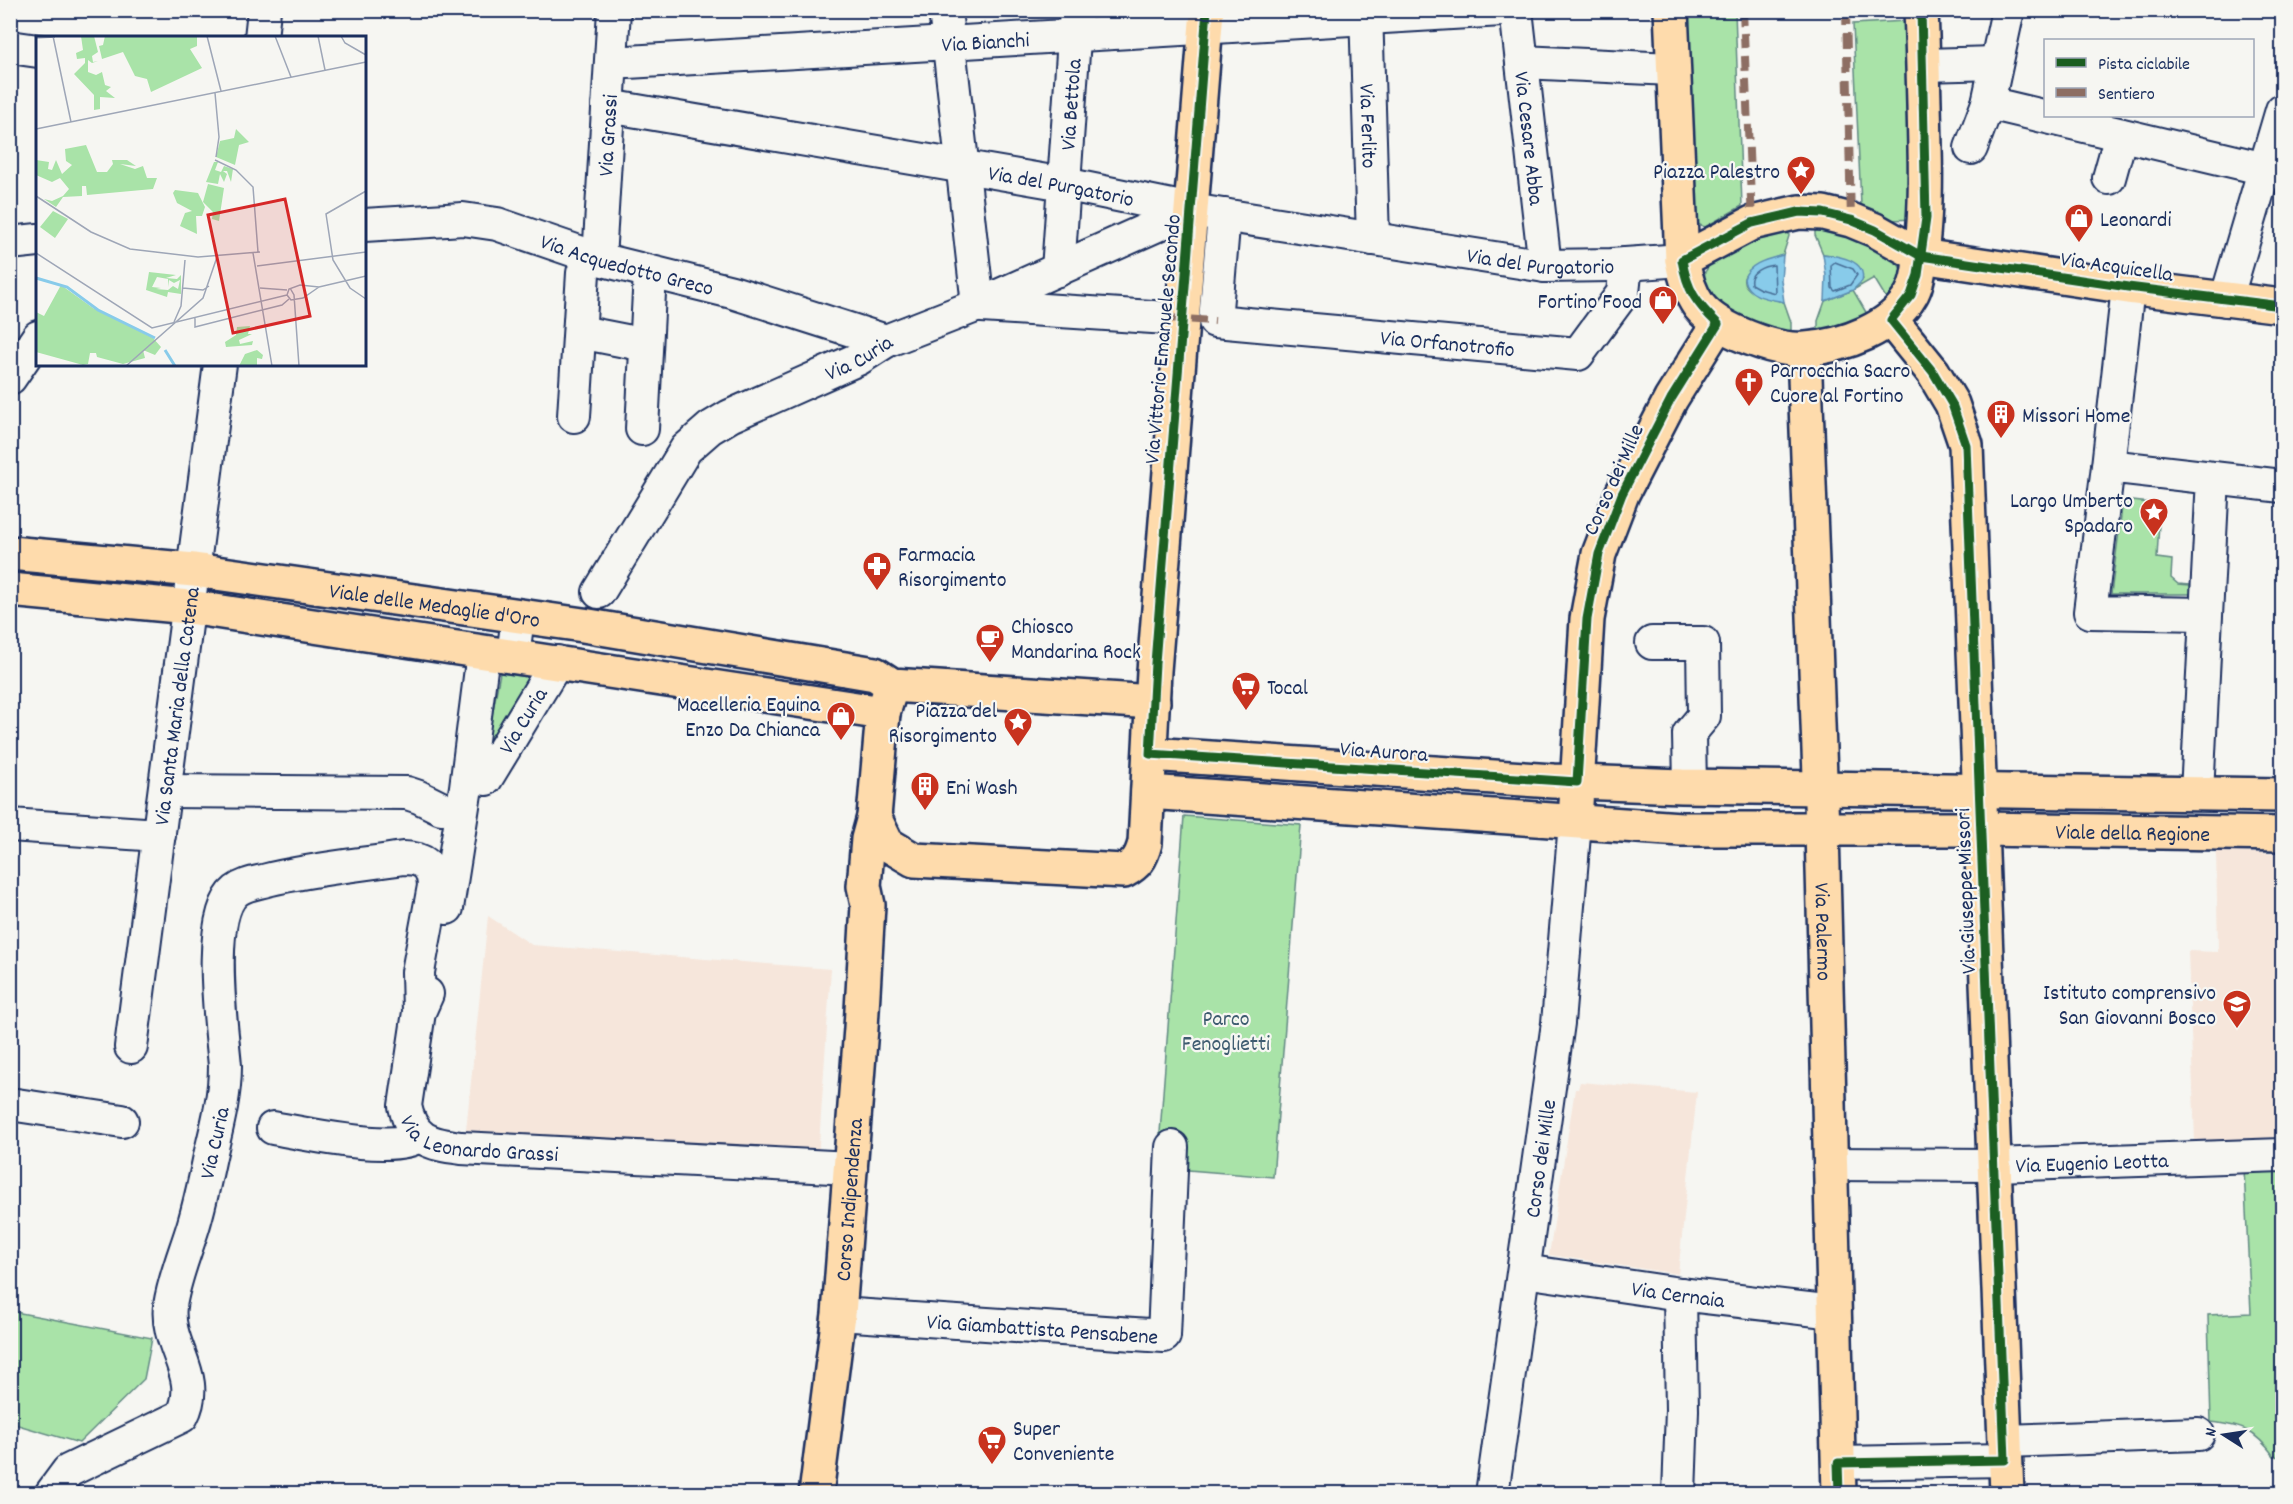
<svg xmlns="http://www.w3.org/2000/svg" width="2293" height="1504" font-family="Dekko,sans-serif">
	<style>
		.built { fill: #f6e6db }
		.green { fill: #a9e3a8; stroke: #628983; stroke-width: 1.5 }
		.water { fill: #88cbea; stroke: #5c8db2; stroke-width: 1.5 }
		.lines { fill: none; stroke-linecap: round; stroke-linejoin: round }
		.shore { stroke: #476d96; stroke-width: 1.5 }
		.minor-casing { stroke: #1b2f5e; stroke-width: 36 }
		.major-casing { stroke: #1b2f5e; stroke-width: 38 }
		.minor { stroke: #f6f6f2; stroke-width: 32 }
		.major { stroke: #fedbac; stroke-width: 33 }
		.quiet { stroke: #8d6e63; stroke-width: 8; stroke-dasharray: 15 8; stroke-linecap: butt }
		.cycleway-casing { stroke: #f6f6f2; stroke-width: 13 }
		.cycleway { stroke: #1b5e20; stroke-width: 9 }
		.labels { text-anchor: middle; stroke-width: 4.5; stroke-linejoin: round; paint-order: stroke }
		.street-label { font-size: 22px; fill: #1b2f5e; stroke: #f6f6f2 }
		.poi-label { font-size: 22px; fill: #1b2f5e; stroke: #f6f6f2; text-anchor: start }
		.park-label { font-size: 22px; fill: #3e5c70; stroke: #f6f6f2 }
		.inset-river { fill: none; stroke: #88cbea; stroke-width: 3 }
		.inset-road { fill: none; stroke: #9ea6b7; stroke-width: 1.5 }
		.view { fill: #d62828; fill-opacity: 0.15; stroke: #d62828; stroke-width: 3 }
		.inset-edge { fill: none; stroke: #1b2f5e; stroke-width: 3 }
	</style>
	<rect width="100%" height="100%" fill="#f6f6f2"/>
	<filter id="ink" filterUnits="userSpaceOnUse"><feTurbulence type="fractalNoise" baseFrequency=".0167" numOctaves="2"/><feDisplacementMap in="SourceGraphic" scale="12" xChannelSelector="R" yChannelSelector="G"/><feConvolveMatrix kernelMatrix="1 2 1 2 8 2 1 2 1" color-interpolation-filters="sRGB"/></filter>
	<g filter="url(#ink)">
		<g class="built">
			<polygon points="2216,851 2282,854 2282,1137 2195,1142 2188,951 2218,952"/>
			<polygon points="488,916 532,945 831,969 818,1159 465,1140"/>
			<polygon points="1580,1082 1697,1092 1678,1274 1549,1255 1575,1089 1578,1089"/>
		</g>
		<g class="green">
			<polygon points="1685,11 1735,11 1742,206 1705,227 1692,222"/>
			<polygon points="1906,21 1916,219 1891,220 1861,205 1853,24"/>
			<polygon points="1815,227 1844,232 1895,259 1903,272 1902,279 1888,301 1874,278 1853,290 1867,314 1845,325 1818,331 1818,321 1825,301 1853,290 1863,279 1832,255 1823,254 1815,235"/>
			<path d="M1788,228L1789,236L1783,255C1732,271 1729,290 1784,302L1791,322V332L1754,324L1728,314L1710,298L1704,280L1705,272L1711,263L1742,242Z"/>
			<polygon points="2123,500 2160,504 2157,558 2172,560 2171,578 2178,584 2190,585 2191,594 2111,594"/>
			<polygon points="500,673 529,677 485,753"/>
			<polygon points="1184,816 1301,825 1273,1177 1176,1169 1159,1146"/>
			<path d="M2282,1168V1457L2274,1456C2254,1430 2244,1426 2211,1422L2208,1315L2251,1313L2244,1169Z"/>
			<polygon points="10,1311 152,1338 144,1379 79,1443 11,1423"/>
		</g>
		<g class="water">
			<path d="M1823,254C1839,256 1867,260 1862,281L1853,290L1825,301L1826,276Z"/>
			<path d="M1783,255L1781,280L1784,302C1769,299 1747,297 1744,279C1748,263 1769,259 1783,255Z"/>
		</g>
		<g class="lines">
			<g class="shore">
				<polygon points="1835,262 1853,269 1857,275 1850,285 1835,291 1832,288 1831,265"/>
				<path d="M1774,265L1775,293L1760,289L1751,284C1748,272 1764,266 1774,265Z"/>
			</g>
			<g class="minor-casing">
				<g id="minor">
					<polyline points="945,10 978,305"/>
					<path id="s1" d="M1366,10L1373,239"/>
					<path id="s2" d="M1516,10L1545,266"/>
					<polyline points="261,38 264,10"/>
					<polyline points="10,47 38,51"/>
					<polyline points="1522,62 1672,69"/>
					<path id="s3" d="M611,63L1502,10"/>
					<polyline points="1924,65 1996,63"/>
					<polyline points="1988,103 2282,173"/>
					<path id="s4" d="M608,106L1064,184L1191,210L1545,266L1611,265L1682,260"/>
					<polyline points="1971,148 1988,103 2008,10"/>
					<polyline points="2109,178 2121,135"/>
					<path id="s5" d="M1224,215L1215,321L1578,354L1623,293L1626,264"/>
					<path id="s6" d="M364,225L463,219L497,224L599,259L732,292L886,341"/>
					<polyline points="10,243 38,240"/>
					<path id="s7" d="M599,259L614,10"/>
					<path id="s8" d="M1058,270L1076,10"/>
					<polyline points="2226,300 2282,110"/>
					<polyline points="982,306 1168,318"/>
					<polyline points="580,332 646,345"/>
					<polyline points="10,378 38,337"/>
					<polyline points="574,416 583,273"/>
					<polyline points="642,429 650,273"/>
					<polyline points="2108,466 2128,287"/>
					<polyline points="2213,478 2282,486"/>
					<path id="s9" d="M599,592L686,449L710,428L730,416L858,359L886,341L978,305L1191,210"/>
					<polyline points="1652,643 1703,643 1704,716 1689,734 1690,786"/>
					<polyline points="513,657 518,616"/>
					<path id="s10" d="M486,779L557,662"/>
					<polyline points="165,791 407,793 419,797 441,808"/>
					<polyline points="2197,793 2213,478 2108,466 2090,612 2205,614"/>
					<polyline points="10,825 159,835"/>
					<polyline points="447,908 466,787 483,653"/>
					<path id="s11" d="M427,994L419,1012L405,1106C412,1140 430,1144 461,1148L851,1168"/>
					<path id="s12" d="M131,1047L220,364"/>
					<polyline points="10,1104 122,1121"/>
					<path d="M273,1128C303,1133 395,1154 418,1136"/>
					<path id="s13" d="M1830,1164L1994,1165L2282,1155"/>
					<path id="s14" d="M1524,1271L1680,1294L1834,1312"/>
					<path id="s15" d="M839,1314L1164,1336L1172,1147"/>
					<polyline points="2005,1441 2198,1434"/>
					<polyline points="1838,1463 2005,1460"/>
					<path id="s16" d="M51,1494L68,1471L182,1416C203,1376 165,1346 170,1306C174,1279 185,1253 193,1227C200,1204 205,1180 210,1156C217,1126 225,1097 225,1066C222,1029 205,916 236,891C245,884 256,883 267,880C311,869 357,865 403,858C423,858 433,865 434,886L418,972L419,1012"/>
					<path id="s17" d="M1492,1494L1558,1023L1575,823"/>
					<polyline points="1679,1494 1682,1410 1680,1294"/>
				</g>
			</g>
			<g class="major-casing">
				<g id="major">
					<path d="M1671,10L1682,260C1685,277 1689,292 1699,306C1718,330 1776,352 1806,349C1843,346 1892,329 1911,295C1917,285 1919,271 1920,260C1926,222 1926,185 1925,147C1924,101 1923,56 1921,10"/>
					<polyline points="1682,260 1752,223 1799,212 1823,213 1851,220 1875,230 1921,256 2128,287 2282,306"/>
					<polyline points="1891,320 1933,372 1952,404 1966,445 2007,1494"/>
					<path id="s18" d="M1804,350L1822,830L1839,1494"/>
					<path id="s19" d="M10,553L194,570L450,606L583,625L875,674L892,685L1153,702"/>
					<polyline points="10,590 189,607 883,713"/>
					<polyline points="1150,754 1553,781 1682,786 2282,795"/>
					<path id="s20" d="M1148,792L1681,829H1982L2282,834"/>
					<polyline points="1576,804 1587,619 1599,554 1622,494 1671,399 1718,324"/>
					<path d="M874,817L887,844L914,860L1124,871C1137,864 1141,858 1145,843L1154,671L1207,10"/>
					<path id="s21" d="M816,1494L839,1314L861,1028L868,905L864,886L868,839L874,817L883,713L889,694"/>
				</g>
			</g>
			<use href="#minor" class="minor"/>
			<use href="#major" class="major"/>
			<g class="quiet">
				<polyline points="1743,10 1752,223"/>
				<polyline points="1846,10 1851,220"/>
				<polyline points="1168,318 1215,321"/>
			</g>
			<g class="cycleway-casing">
				<g id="cycleway">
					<path d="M1207,10L1155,663L1150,754L1577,782L1587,619L1599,554L1622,494L1671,399L1718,324C1696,303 1687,290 1682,260L1752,223L1799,212L1823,213L1851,220L1875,230L1921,256L2128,287L2282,306"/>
					<polyline points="1839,1494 1838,1463 2005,1460 1966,445 1952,404 1933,372 1891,320 1911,295 1918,275 1926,218 1921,10"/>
				</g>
			</g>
			<use href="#cycleway" class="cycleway"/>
		</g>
	</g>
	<defs>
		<g id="sight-pin" transform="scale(1.5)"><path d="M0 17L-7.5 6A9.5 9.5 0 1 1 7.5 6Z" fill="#c8321e" stroke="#f6f6f2"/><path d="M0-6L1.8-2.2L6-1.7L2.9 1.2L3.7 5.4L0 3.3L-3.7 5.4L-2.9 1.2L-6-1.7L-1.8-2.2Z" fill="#fff"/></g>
		<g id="shop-pin" transform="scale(1.5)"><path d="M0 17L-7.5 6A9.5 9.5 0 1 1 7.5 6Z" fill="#c8321e" stroke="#f6f6f2"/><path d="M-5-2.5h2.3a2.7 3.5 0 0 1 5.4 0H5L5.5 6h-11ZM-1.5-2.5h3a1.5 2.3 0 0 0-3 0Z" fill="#fff"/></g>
		<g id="church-pin" transform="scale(1.5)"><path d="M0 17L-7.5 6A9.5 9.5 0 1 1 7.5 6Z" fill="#c8321e" stroke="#f6f6f2"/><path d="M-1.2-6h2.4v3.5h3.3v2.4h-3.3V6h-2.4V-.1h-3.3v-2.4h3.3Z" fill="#fff"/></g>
		<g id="building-pin" transform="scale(1.5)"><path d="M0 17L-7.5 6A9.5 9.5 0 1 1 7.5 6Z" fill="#c8321e" stroke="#f6f6f2"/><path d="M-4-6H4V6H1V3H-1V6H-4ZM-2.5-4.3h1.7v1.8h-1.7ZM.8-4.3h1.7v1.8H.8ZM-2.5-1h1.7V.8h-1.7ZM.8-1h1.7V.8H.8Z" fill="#fff"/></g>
		<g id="pharmacy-pin" transform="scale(1.5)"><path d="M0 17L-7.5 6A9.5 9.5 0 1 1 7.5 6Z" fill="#c8321e" stroke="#f6f6f2"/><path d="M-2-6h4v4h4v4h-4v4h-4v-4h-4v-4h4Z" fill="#fff"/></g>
		<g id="cafe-pin" transform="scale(1.5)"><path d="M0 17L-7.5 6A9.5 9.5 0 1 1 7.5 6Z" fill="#c8321e" stroke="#f6f6f2"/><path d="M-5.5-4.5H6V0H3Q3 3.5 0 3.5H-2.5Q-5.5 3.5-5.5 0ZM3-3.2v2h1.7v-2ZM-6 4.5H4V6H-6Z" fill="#fff"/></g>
		<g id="supermarket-pin" transform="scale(1.5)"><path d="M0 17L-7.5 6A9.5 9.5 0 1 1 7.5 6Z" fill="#c8321e" stroke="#f6f6f2"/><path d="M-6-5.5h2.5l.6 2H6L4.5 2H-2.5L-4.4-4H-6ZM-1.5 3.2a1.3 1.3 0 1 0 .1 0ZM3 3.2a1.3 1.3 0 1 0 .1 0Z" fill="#fff"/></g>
		<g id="school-pin" transform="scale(1.5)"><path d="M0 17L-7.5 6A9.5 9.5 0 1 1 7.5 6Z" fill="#c8321e" stroke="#f6f6f2"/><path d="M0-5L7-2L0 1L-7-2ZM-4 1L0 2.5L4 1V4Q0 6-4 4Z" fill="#fff"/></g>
	</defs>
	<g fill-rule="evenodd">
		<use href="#sight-pin" x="1801" y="170"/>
		<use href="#shop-pin" x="2079" y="218"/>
		<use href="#shop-pin" x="1663" y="300"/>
		<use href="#church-pin" x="1749" y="382"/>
		<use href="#building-pin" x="2001" y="414"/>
		<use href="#sight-pin" x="2154" y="512"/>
		<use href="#pharmacy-pin" x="877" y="566"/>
		<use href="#cafe-pin" x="990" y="638"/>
		<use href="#supermarket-pin" x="1246" y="686"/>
		<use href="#shop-pin" x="841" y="716"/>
		<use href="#sight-pin" x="1018" y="722"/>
		<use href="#building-pin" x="925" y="786"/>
		<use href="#school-pin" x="2237" y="1004"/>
		<use href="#supermarket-pin" x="992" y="1440"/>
	</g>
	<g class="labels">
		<g class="street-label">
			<text dy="8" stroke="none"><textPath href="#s3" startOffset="375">Via Bianchi</textPath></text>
			<text dy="8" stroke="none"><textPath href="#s8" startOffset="166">Via Bettola</textPath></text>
			<text dy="8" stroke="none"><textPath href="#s1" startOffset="116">Via Ferlito</textPath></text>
			<text dy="8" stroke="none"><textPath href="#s7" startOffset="124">Via Grassi</textPath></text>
			<text dy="8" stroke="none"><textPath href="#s2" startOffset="129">Via Cesare Abba</textPath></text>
			<text dy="8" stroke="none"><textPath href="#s4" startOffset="460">Via del Purgatorio</textPath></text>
			<text dy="8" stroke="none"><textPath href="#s4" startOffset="946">Via del Purgatorio</textPath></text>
			<text dy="8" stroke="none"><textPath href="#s6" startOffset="270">Via Acquedotto Greco</textPath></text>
			<text transform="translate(2117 265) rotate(8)" y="8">Via Acquicella</text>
			<text transform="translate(1161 339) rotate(-85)" y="8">Via Vittorio Emanuele Secondo</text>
			<text dy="8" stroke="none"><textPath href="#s5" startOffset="340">Via Orfanotrofio</textPath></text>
			<text dy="8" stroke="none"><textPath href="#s9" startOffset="364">Via Curia</textPath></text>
			<text transform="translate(1612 479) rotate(-66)" y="8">Corso dei Mille</text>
			<text dy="8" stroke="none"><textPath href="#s19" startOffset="428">Viale delle Medaglie d'Oro</textPath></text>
			<text dy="8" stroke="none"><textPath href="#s12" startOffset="344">Via Santa Maria della Catena</textPath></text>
			<text dy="8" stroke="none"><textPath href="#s10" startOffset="69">Via Curia</textPath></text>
			<text transform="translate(1384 750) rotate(4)" y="8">Via Aurora</text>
			<text dy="8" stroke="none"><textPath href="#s20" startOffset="986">Viale della Regione</textPath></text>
			<text transform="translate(1964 891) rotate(-92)" y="8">Via Giuseppe Missori</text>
			<text dy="8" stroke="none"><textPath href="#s18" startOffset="582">Via Palermo</textPath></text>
			<text dy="8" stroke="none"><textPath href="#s11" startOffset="207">Via Leonardo Grassi</textPath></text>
			<text dy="8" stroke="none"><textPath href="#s16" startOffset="438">Via Curia</textPath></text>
			<text dy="8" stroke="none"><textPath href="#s17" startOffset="339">Corso dei Mille</textPath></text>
			<text dy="8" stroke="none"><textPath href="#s13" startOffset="262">Via Eugenio Leotta</textPath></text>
			<text dy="8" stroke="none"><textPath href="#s21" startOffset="296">Corso Indipendenza</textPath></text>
			<text dy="8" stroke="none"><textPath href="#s14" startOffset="156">Via Cernaia</textPath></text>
			<text dy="8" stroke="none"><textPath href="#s15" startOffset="204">Via Giambattista Pensabene</textPath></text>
		</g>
		<g class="poi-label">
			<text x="1780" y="178" text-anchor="end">Piazza Palestro</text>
			<text x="2100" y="226">Leonardi</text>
			<text x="1642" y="308" text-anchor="end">Fortino Food</text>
			<text x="1770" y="377">Parrocchia Sacro<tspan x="1770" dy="25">Cuore al Fortino</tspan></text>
			<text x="2022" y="422">Missori Home</text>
			<text x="2133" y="507" text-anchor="end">Largo Umberto<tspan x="2133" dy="25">Spadaro</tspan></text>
			<text x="898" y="561">Farmacia<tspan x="898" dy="25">Risorgimento</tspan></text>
			<text x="1011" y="633">Chiosco<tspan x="1011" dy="25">Mandarina Rock</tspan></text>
			<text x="1267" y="694">Tocal</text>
			<text x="820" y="711" text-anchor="end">Macelleria Equina<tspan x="820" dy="25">Enzo Da Chianca</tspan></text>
			<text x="997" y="717" text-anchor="end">Piazza del<tspan x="997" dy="25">Risorgimento</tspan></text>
			<text x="946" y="794">Eni Wash</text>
			<text x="2216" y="999" text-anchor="end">Istituto comprensivo<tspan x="2216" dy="25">San Giovanni Bosco</tspan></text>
			<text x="1013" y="1435">Super<tspan x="1013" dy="25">Conveniente</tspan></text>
		</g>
		<g class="park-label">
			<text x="1226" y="1025">Parco<tspan x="1226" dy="25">Fenoglietti</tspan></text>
		</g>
	</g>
	<g transform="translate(36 36)">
		<rect width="330" height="330" fill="#f6f6f2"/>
		<path d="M45,0H58L62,16L56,20L57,26L62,25L56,27L52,24V36L60,39L66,36L69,49L75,51L70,55L79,62L64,61V73L58,74V59L38,38L49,27V22L41,23L40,17L47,14ZM69,0H161V10L154,13L166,32L115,56L111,43L99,40L87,16L66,23L63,10L67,9ZM200,93L213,106L203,109L199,129L180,121L184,105L198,102ZM50,109L61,136H71L77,128L76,124H91L100,130L84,128L99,133L107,130L111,142H121L117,153L51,159L50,150H46V160L27,161L20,171L8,163L16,165L27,160L33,153L24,142L16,146L0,139V124L13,126L12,133L16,134L20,124L26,138L36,129L30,125L29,113ZM178,126H182L179,134L185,136L188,130L197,133L195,146L191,135H187L191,138L188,146L184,138L182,148L170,146ZM172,148L188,152L183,185L176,183L177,176L167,166ZM139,154L162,157L169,171L166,180H160L161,198L144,190L149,177L156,175L141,167L137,157ZM17,175L32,183L19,202L4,191ZM113,236L140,239L130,242L141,243L145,239V258L132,256L131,261L110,254ZM121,241L132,243V251L133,244L138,247L144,244L142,253L137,250L132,254L120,253L125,252L116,251ZM25,249L57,272L117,302L125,311L119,319L107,314L109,322L87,328L61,321L60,317H54L52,328L47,329L0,316V276L8,280ZM214,290L212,298H216L203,304L204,308L217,305L216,309L190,311L189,306L200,299L201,291ZM221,314L227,319L226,323L221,322V329L203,330L209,318Z" fill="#a9e3a8" fill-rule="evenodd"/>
		<path class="inset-river" d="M0,242L31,251L62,274L119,302M129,314L139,330"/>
		<path class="inset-road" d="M17,0L35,86M171,0L185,55M239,0L255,41M282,0L289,34M305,0L309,7L330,19M0,2L19,1M179,57L183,101L180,121M0,93L330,26M179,124L200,134L217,151L222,216M330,155L290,178L297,224L314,252L330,263M0,160L55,196L94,213L162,221L224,216M0,217L116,292L251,259M217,217L236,330M221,230L330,216M283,251L267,262L255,264L251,259L253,253L264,249L283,251L330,240M147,252L167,254L173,250M224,252L251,254M254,252L258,259L263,330M159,281V291L246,269L253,263M138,286L145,270L149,224M90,330L167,262L181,221"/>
		<path class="view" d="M249,163L274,280L197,297L172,179Z"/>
		<rect width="330" height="330" class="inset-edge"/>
	</g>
	<rect width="2293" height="1504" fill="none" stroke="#f6f6f2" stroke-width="36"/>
	<rect x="18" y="18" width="2257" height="1468" fill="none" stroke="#1b2f5e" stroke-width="2" filter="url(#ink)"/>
	<rect x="2044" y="39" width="210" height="78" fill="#f6f6f2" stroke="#9ea6b7" stroke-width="1.5"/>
	<rect x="2056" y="58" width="30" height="9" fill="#1b5e20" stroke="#9ea6b7" stroke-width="1.5"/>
	<text x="2098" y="69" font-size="18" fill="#1b2f5e">Pista ciclabile</text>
	<rect x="2056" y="88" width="30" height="9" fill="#8d6e63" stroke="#9ea6b7" stroke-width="1.5"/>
	<text x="2098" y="99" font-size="18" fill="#1b2f5e">Sentiero</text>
	<g transform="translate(2224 1435) rotate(282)" stroke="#f6f6f2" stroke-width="4.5" paint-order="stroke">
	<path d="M0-4.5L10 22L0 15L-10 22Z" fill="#1b2f5e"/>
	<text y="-9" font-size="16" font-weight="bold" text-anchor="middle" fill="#1b2f5e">N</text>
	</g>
</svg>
